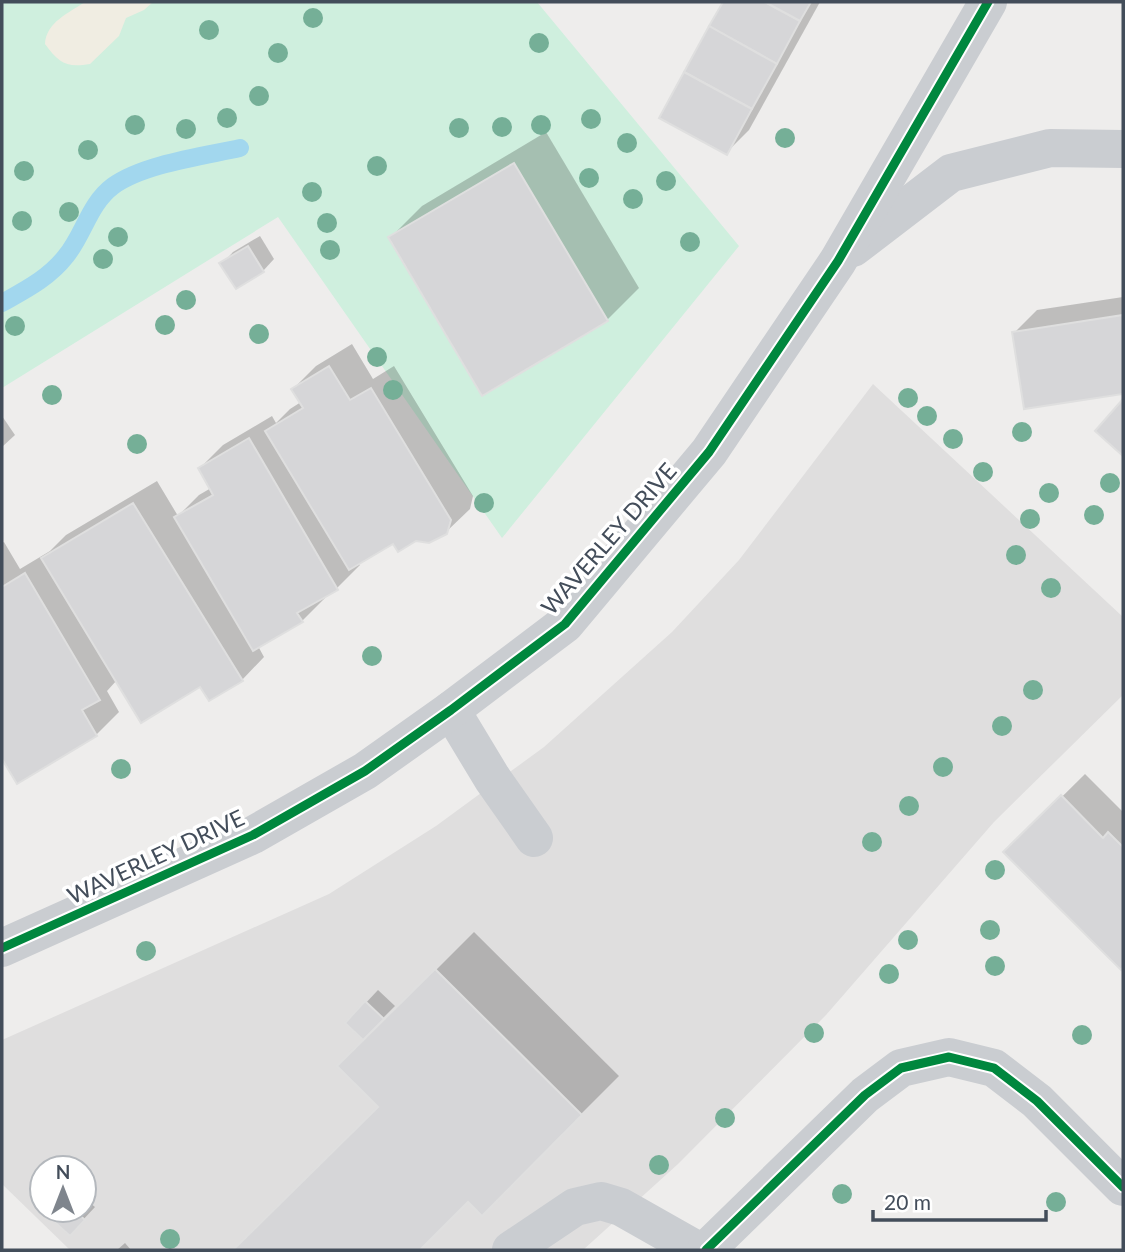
<svg xmlns="http://www.w3.org/2000/svg" width="1125" height="1252" font-family="Lato,sans-serif">
	<style>
		.education { fill: #dfdede; fill-rule: evenodd }
		.green { fill: #cfefde }
		.sand { fill: #f0ede2 }
		.shadow { fill: #0003 }
		.lines { fill: none; stroke-linecap: round; stroke-linejoin: round }
		.stream { stroke: #a2d7ee; stroke-width: 18 }
		.building { fill: #d6d6d8; stroke: #dfdfdf; stroke-width: 2 }
		.minor { stroke: #cacdd1; stroke-width: 38 }
		.cycleway-casing { stroke: #fff; stroke-width: 13 }
		.cycleway { stroke: #00873e; stroke-width: 9 }
		.tree { fill: #75af97 }
		.labels { text-anchor: middle; stroke-width: 7; stroke-linejoin: round; paint-order: stroke }
		.street-label { font-size: 23px; fill: #434d5a; stroke: #fff }
	</style>
	<rect width="100%" height="100%" fill="#eeedec"/>
	<path class="education" d="M873,384L1123,617V695L994,822L826,1015L678,1164L583,1250H70L2,1184V1040L329,894L436,826L544,747L672,632L739,560ZM42,1168H84V1210H42Z"/>
	<polygon class="green" points="2,2 537,2 739,246 502,538 278,217 2,388"/>
	<path class="sand" d="M85,2H153L144,10L126,18L119,36L90,64C66,68 59,63 45,44C46,22 69,13 85,2Z"/>
	<g class="shadow">
		<polygon points="725,2 820,2 749,130 726,153 661,117"/>
		<polygon points="546,132 639,288 607,320 390,238 422,206"/>
		<polygon points="260,236 274,259 263,271 222,264 233,252"/>
		<polygon points="1123,297 1123,392 1026,407 1014,333 1037,310"/>
		<polygon points="352,344 373,379 394,366 473,496 470,509 446,532 394,542 358,563 360,565 337,588 323,596 325,598 302,621 258,646 264,657 242,680 200,685 117,680 107,691 119,712 96,735 17,782 2,756 2,543 4,542 20,569 50,551 66,535 157,481 178,516 199,495 211,488 200,468 223,445 272,416 276,423 290,409 301,402 293,389 316,366"/>
		<polygon points="2,416 15,435 2,447"/>
		<polygon points="1085,774 1123,812 1123,965 1121,967 1006,852"/>
		<polygon points="474,932 619,1076 482,1213 469,1200 418,1250 235,1250 380,1107 340,1066"/>
		<polygon points="378,990 395,1006 363,1038 347,1023"/>
		<polygon points="84,1198 95,1207 81,1222 56,1210 84,1210"/>
		<polygon points="125,1243 131,1250 117,1250"/>
	</g>
	<g class="lines">
		<path class="stream" d="M2,303C25,290 49,278 66,256C84,234 89,204 113,186C143,164 204,156 240,148"/>
	</g>
	<g class="building">
		<polygon points="723,2 765,2 800,21 777,64 709,26"/>
		<polygon points="765,2 811,2 800,21"/>
		<polygon points="709,26 777,64 752,109 684,72"/>
		<polygon points="684,72 752,109 727,155 659,118"/>
		<polygon points="514,163 608,321 482,396 388,237"/>
		<polygon points="248,246 264,272 236,289 219,263"/>
		<polygon points="1123,315 1123,394 1024,409 1012,332"/>
		<polygon points="329,366 350,400 371,388 451,520 447,534 429,543 416,541 398,552 393,544 349,570 265,431 303,408 291,389"/>
		<polygon points="1123,399 1123,456 1095,431"/>
		<polygon points="249,438 338,590 297,613 303,622 253,651 174,517 213,495 198,468"/>
		<polygon points="133,503 243,681 209,701 200,687 141,723 41,558"/>
		<polygon points="25,573 100,700 82,710 97,736 17,784 2,759 2,587"/>
		<polygon points="1061,795 1103,838 1108,832 1123,847 1123,967 1121,970 1003,852"/>
		<polygon points="435,969 582,1115 482,1216 468,1202 420,1250 233,1250 378,1107 337,1066"/>
		<polygon points="365,1001 384,1019 363,1040 345,1023"/>
		<polygon points="53,1210 74,1210 85,1220 70,1236 48,1216"/>
	</g>
	<g class="lines">
		<g class="minor">
			<polyline points="853,248 951,173 1050,148 1123,149"/>
			<polyline points="451,710 492,778 534,838"/>
			<polyline points="2,948 253,835 365,771 451,710 565,624 709,452 838,261 988,2"/>
			<polyline points="511,1250 575,1207 601,1201 621,1207 697,1250"/>
			<polyline points="706,1250 865,1095 901,1068 949,1057 994,1068 1037,1101 1123,1187"/>
		</g>
		<g class="cycleway-casing">
			<g id="cycleway">
				<polyline points="2,948 253,835 365,771 451,710 565,624 709,452 838,261 988,2"/>
				<polyline points="706,1250 865,1095 901,1068 949,1057 994,1068 1037,1101 1123,1187"/>
			</g>
		</g>
		<use href="#cycleway" class="cycleway"/>
	</g>
	<g class="tree">
		<circle cx="313" cy="18" r="10"/>
		<circle cx="209" cy="30" r="10"/>
		<circle cx="539" cy="43" r="10"/>
		<circle cx="278" cy="53" r="10"/>
		<circle cx="259" cy="96" r="10"/>
		<circle cx="227" cy="118" r="10"/>
		<circle cx="591" cy="119" r="10"/>
		<circle cx="135" cy="125" r="10"/>
		<circle cx="541" cy="125" r="10"/>
		<circle cx="502" cy="127" r="10"/>
		<circle cx="459" cy="128" r="10"/>
		<circle cx="186" cy="129" r="10"/>
		<circle cx="785" cy="138" r="10"/>
		<circle cx="627" cy="143" r="10"/>
		<circle cx="88" cy="150" r="10"/>
		<circle cx="377" cy="166" r="10"/>
		<circle cx="24" cy="171" r="10"/>
		<circle cx="589" cy="178" r="10"/>
		<circle cx="666" cy="181" r="10"/>
		<circle cx="312" cy="192" r="10"/>
		<circle cx="633" cy="199" r="10"/>
		<circle cx="69" cy="212" r="10"/>
		<circle cx="22" cy="221" r="10"/>
		<circle cx="327" cy="223" r="10"/>
		<circle cx="118" cy="237" r="10"/>
		<circle cx="690" cy="242" r="10"/>
		<circle cx="330" cy="250" r="10"/>
		<circle cx="103" cy="259" r="10"/>
		<circle cx="186" cy="300" r="10"/>
		<circle cx="165" cy="325" r="10"/>
		<circle cx="15" cy="326" r="10"/>
		<circle cx="259" cy="334" r="10"/>
		<circle cx="377" cy="357" r="10"/>
		<circle cx="393" cy="390" r="10"/>
		<circle cx="52" cy="395" r="10"/>
		<circle cx="908" cy="398" r="10"/>
		<circle cx="927" cy="416" r="10"/>
		<circle cx="1022" cy="432" r="10"/>
		<circle cx="953" cy="439" r="10"/>
		<circle cx="137" cy="444" r="10"/>
		<circle cx="983" cy="472" r="10"/>
		<circle cx="1110" cy="483" r="10"/>
		<circle cx="1049" cy="493" r="10"/>
		<circle cx="484" cy="503" r="10"/>
		<circle cx="1094" cy="515" r="10"/>
		<circle cx="1030" cy="519" r="10"/>
		<circle cx="1016" cy="555" r="10"/>
		<circle cx="1051" cy="588" r="10"/>
		<circle cx="372" cy="656" r="10"/>
		<circle cx="1033" cy="690" r="10"/>
		<circle cx="1002" cy="726" r="10"/>
		<circle cx="943" cy="767" r="10"/>
		<circle cx="121" cy="769" r="10"/>
		<circle cx="909" cy="806" r="10"/>
		<circle cx="872" cy="842" r="10"/>
		<circle cx="995" cy="870" r="10"/>
		<circle cx="990" cy="930" r="10"/>
		<circle cx="908" cy="940" r="10"/>
		<circle cx="146" cy="951" r="10"/>
		<circle cx="995" cy="966" r="10"/>
		<circle cx="889" cy="974" r="10"/>
		<circle cx="814" cy="1033" r="10"/>
		<circle cx="1082" cy="1035" r="10"/>
		<circle cx="725" cy="1118" r="10"/>
		<circle cx="659" cy="1165" r="10"/>
		<circle cx="842" cy="1194" r="10"/>
		<circle cx="1056" cy="1202" r="10"/>
		<circle cx="170" cy="1239" r="10"/>
	</g>
	<g class="labels">
		<g class="street-label">
			<text transform="translate(609 539) rotate(-49)" y="8">WAVERLEY DRIVE</text>
			<text transform="translate(156 857) rotate(-25)" y="8">WAVERLEY DRIVE</text>
		</g>
	</g>
	<rect width="1125" height="1252" fill="none" stroke="#434d5a" stroke-width="7"/>
	<g transform="translate(63 1189)"><circle r="33" fill="#ffffff" stroke="#b4b8bd" stroke-width="2"/>
	<path d="M0-5L12 26L0 18L-12 26Z" fill="#7f858d"/>
	<text y="-10" font-size="19" font-weight="bold" text-anchor="middle" fill="#434d5a">N</text>
	</g>
	<path d="M873 1210v10h173v-10" fill="none" stroke="#434d5a" stroke-width="3.5"/>
	<text x="884" y="1210" font-size="21" fill="#434d5a" stroke="#ffffff" stroke-width="5" paint-order="stroke">20 m</text>
</svg>
